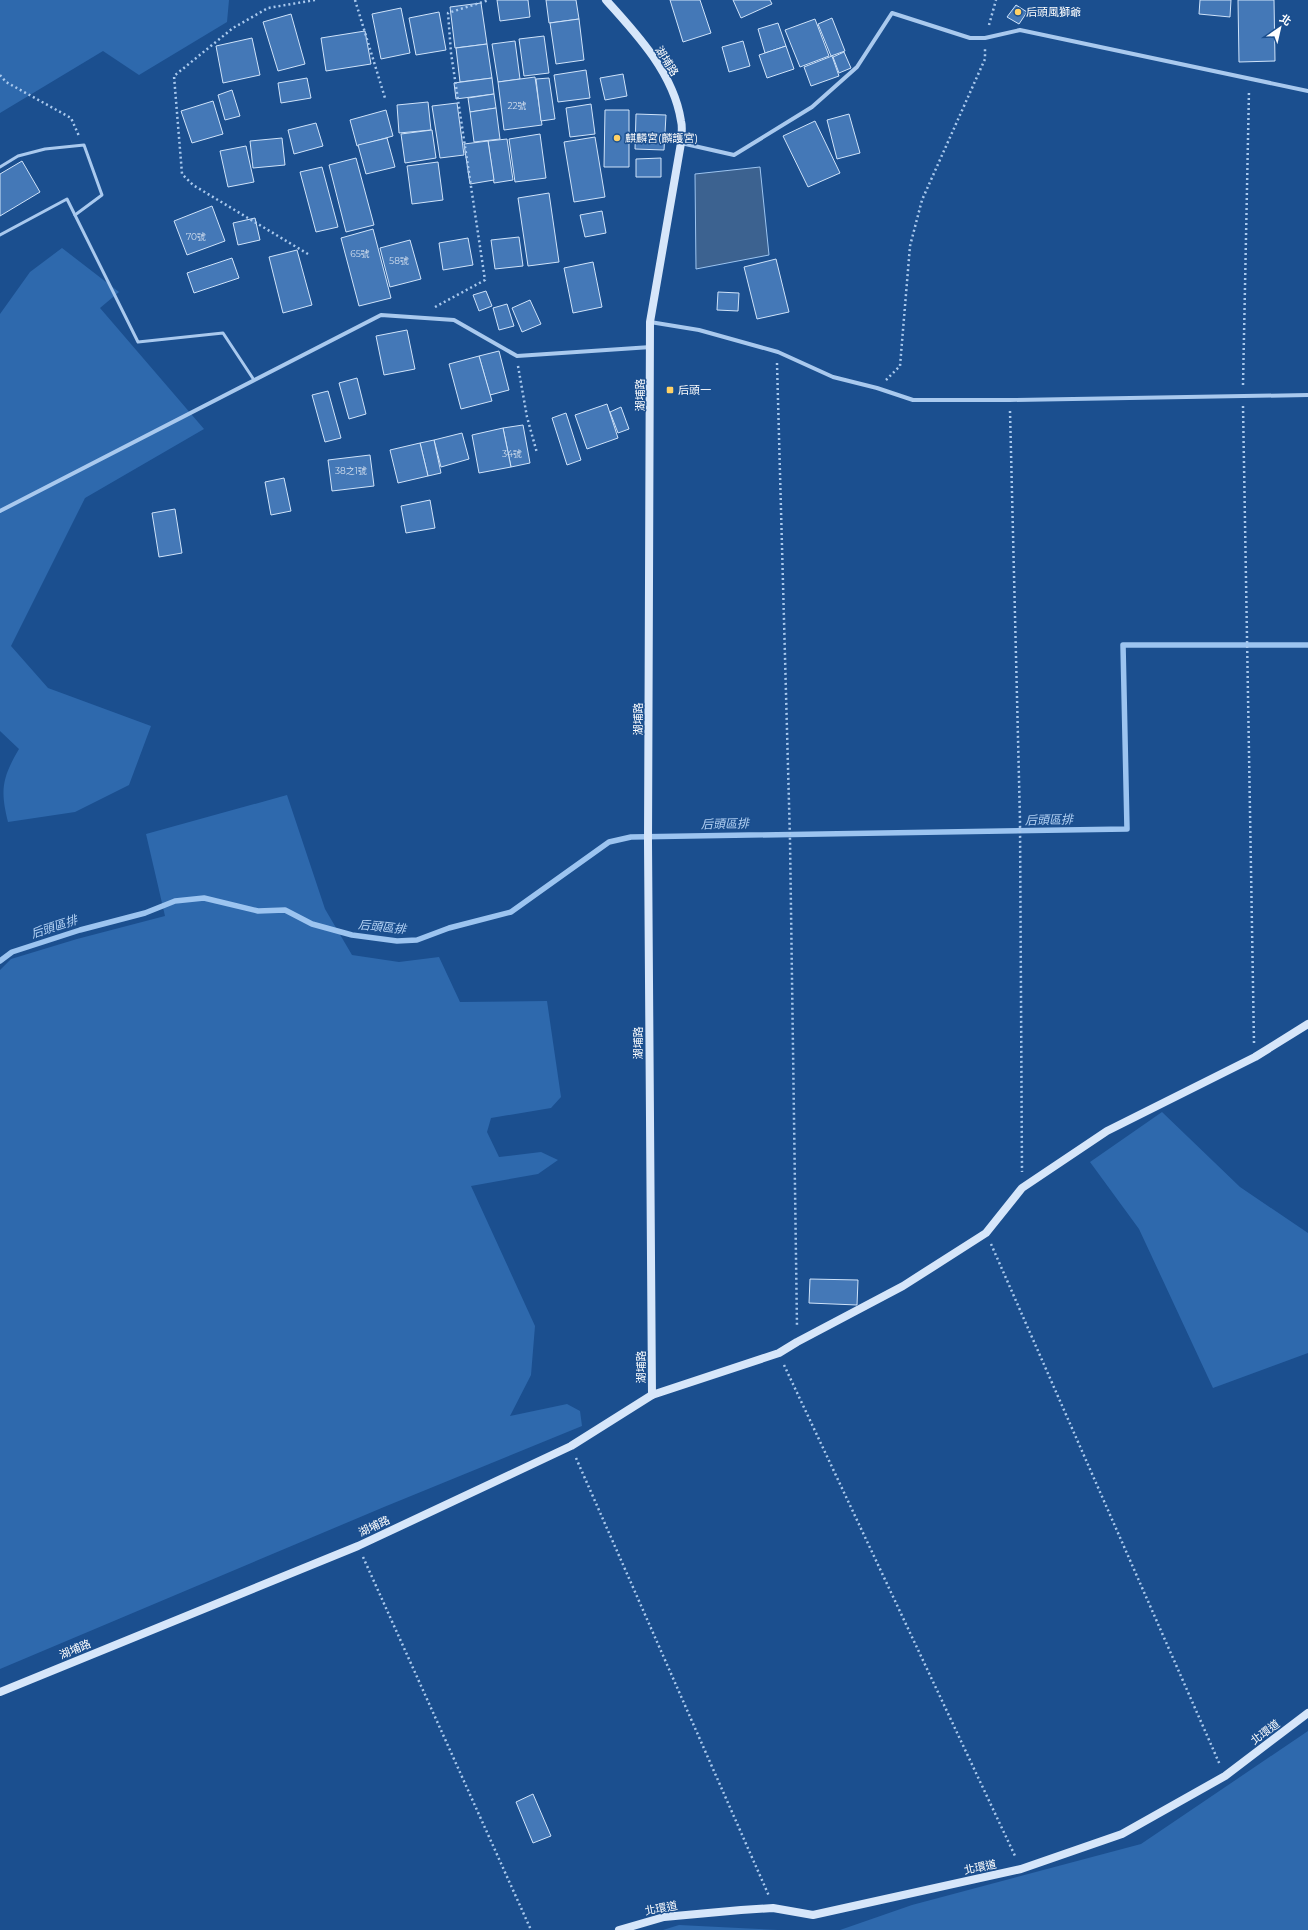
<svg xmlns="http://www.w3.org/2000/svg" width="1308" height="1930" font-family="Montserrat,'Noto Sans TC',sans-serif">
	<style>
		.green { fill: #2e69ad }
		.water { fill: #3c6290; stroke: #9cc4f0 }
		.lines { fill: none; stroke-linecap: round; stroke-linejoin: round }
		.stream { stroke: #9cc4f0; stroke-width: 5.5 }
		.building { fill: #4478b7; stroke: #cfe3fa }
		.path { stroke: #a9c9ee; stroke-width: 2.5; stroke-dasharray: 2 3; stroke-linecap: butt }
		.lane { stroke: #a9c9ee; stroke-width: 3 }
		.street { stroke: #a9c9ee; stroke-width: 4 }
		.secondary { stroke: #d6e6fa; stroke-width: 8 }
		.poi-dot { fill: #ffd166; stroke: #1b4f8f; stroke-width: 1.5 }
		.labels { text-anchor: middle; stroke-width: 3; stroke-linejoin: round; paint-order: stroke }
		.number-label { font-size: 9px; fill: #d0dded }
		.poi-label { font-size: 11px; fill: #fff; stroke: #1b4f8f; text-anchor: start }
		.street-label { font-size: 11px; fill: #fff; stroke: #1b4f8f }
		.water-label { font-size: 12px; font-style: italic; fill: #b5d3f5; stroke: #1b4f8f }
	</style>
	<rect width="100%" height="100%" fill="#1b4f8f"/>
	<g class="green">
		<polygon points="0,0 229,0 227,22 139,75 103,51 0,113"/>
		<path d="M62,248L119,292L100,308L204,429L85,498L11,646L48,688L151,726L129,785L75,812L8,822C0,790 2,778 19,749L0,731V314L30,272Z"/>
		<polygon points="287,795 325,909 352,955 399,962 439,957 460,1002 547,1001 561,1097 551,1108 491,1118 487,1132 499,1157 541,1152 558,1160 538,1174 471,1186 535,1326 531,1375 510,1416 567,1404 580,1411 582,1426 384,1507 0,1669 0,970 11,959 77,939 165,916 146,834"/>
		<polygon points="1162,1112 1240,1187 1308,1233 1308,1353 1213,1388 1139,1229 1090,1162"/>
		<polygon points="1308,1731 1308,1930 840,1930 912,1905 1141,1844"/>
		<polygon points="679,1925 778,1930 663,1930"/>
	</g>
	<polygon class="water" points="760,167 769,255 696,269 695,174"/>
	<g class="lines">
		<polyline class="stream" points="0,961 12,952 80,930 145,913 175,901 204,898 258,911 285,910 312,924 352,935 397,941 417,940 449,928 511,912 609,842 631,837 1127,829 1123,645 1308,645"/>
	</g>
	<g class="building">
		<polygon points="497,0 528,0 530,17 500,21"/>
		<polygon points="546,0 576,0 579,19 549,23"/>
		<polygon points="670,0 700,0 711,33 683,42"/>
		<polygon points="733,0 770,0 772,4 741,18"/>
		<polygon points="1200,0 1231,0 1230,17 1199,14"/>
		<polygon points="1238,0 1274,0 1275,61 1239,62"/>
		<polygon points="481,3 487,44 455,48 450,7"/>
		<polygon points="1016,5 1027,12 1019,24 1007,17"/>
		<polygon points="401,8 410,53 381,59 372,14"/>
		<polygon points="439,12 446,50 416,55 409,18"/>
		<polygon points="291,14 305,64 278,71 263,22"/>
		<polygon points="832,18 845,51 831,56 818,24"/>
		<polygon points="579,19 584,60 556,64 550,23"/>
		<polygon points="815,19 829,56 800,67 785,30"/>
		<polygon points="778,23 786,46 765,53 758,29"/>
		<polygon points="365,31 371,64 326,71 321,38"/>
		<polygon points="544,36 549,73 524,76 519,39"/>
		<polygon points="252,38 260,75 223,83 216,46"/>
		<polygon points="515,41 520,79 498,82 492,44"/>
		<polygon points="743,41 750,66 729,72 722,47"/>
		<polygon points="487,44 492,78 460,82 456,48"/>
		<polygon points="786,46 794,69 767,78 759,55"/>
		<polygon points="844,52 851,68 839,73 833,57"/>
		<polygon points="832,56 839,76 811,86 804,67"/>
		<polygon points="586,70 590,98 558,102 554,75"/>
		<polygon points="623,74 627,96 605,100 600,78"/>
		<polygon points="535,77 542,125 504,130 498,82"/>
		<polygon points="307,78 311,98 281,103 278,83"/>
		<polygon points="492,78 494,94 456,99 454,83"/>
		<polygon points="549,78 555,119 541,121 536,79"/>
		<polygon points="232,90 240,116 225,120 218,95"/>
		<polygon points="494,94 496,108 470,112 468,98"/>
		<polygon points="213,101 223,134 192,143 181,111"/>
		<polygon points="428,102 431,130 399,133 397,105"/>
		<polygon points="457,103 464,155 440,158 432,106"/>
		<polygon points="591,104 595,134 570,137 566,108"/>
		<polygon points="496,108 500,139 474,142 470,112"/>
		<polygon points="386,110 393,136 357,146 350,120"/>
		<polygon points="605,110 629,110 629,167 604,167"/>
		<polygon points="636,114 666,115 664,150 635,149"/>
		<polygon points="849,114 860,153 837,159 827,120"/>
		<polygon points="815,121 840,173 808,187 783,136"/>
		<polygon points="316,123 323,146 294,154 288,130"/>
		<polygon points="432,130 436,158 405,163 401,134"/>
		<polygon points="540,134 546,178 515,182 509,139"/>
		<polygon points="595,137 605,197 574,202 564,142"/>
		<polygon points="282,138 285,165 253,168 250,141"/>
		<polygon points="387,138 395,167 366,174 358,145"/>
		<polygon points="507,139 513,180 494,183 488,141"/>
		<polygon points="488,141 494,180 470,184 464,144"/>
		<polygon points="246,146 254,182 228,187 220,151"/>
		<polygon points="356,158 374,225 346,232 329,165"/>
		<polygon points="661,158 661,177 636,177 636,159"/>
		<polygon points="22,161 40,192 0,216 0,174"/>
		<polygon points="438,162 443,200 412,204 407,166"/>
		<polygon points="322,167 338,227 316,232 300,172"/>
		<polygon points="549,193 559,262 528,266 518,198"/>
		<polygon points="212,206 225,241 187,255 174,221"/>
		<polygon points="602,211 606,233 585,237 580,215"/>
		<polygon points="255,218 260,240 238,245 233,223"/>
		<polygon points="373,229 391,298 359,306 341,238"/>
		<polygon points="519,237 523,266 495,269 491,240"/>
		<polygon points="468,238 473,265 443,270 439,243"/>
		<polygon points="410,240 421,279 390,287 380,248"/>
		<polygon points="297,250 312,305 283,313 269,257"/>
		<polygon points="232,258 239,278 194,293 187,273"/>
		<polygon points="776,259 789,312 757,319 744,267"/>
		<polygon points="593,262 602,307 573,313 564,268"/>
		<polygon points="486,291 492,306 479,311 473,295"/>
		<polygon points="718,292 739,293 738,311 717,310"/>
		<polygon points="530,300 541,324 522,332 512,308"/>
		<polygon points="507,304 514,326 499,330 493,308"/>
		<polygon points="407,330 415,369 384,375 376,336"/>
		<polygon points="499,351 509,390 490,395 479,356"/>
		<polygon points="479,356 492,401 461,409 449,364"/>
		<polygon points="357,378 366,414 349,419 339,383"/>
		<polygon points="328,391 341,438 325,442 312,395"/>
		<polygon points="607,404 618,438 587,449 575,415"/>
		<polygon points="621,407 629,429 618,433 610,412"/>
		<polygon points="566,413 581,460 567,465 552,418"/>
		<polygon points="523,425 530,463 511,467 503,428"/>
		<polygon points="503,428 511,467 479,473 472,435"/>
		<polygon points="462,433 469,459 441,467 434,440"/>
		<polygon points="434,440 441,473 428,476 420,443"/>
		<polygon points="420,443 428,476 398,483 390,450"/>
		<polygon points="370,455 374,486 332,491 328,460"/>
		<polygon points="284,478 291,511 271,515 265,482"/>
		<polygon points="430,500 435,528 406,533 401,506"/>
		<polygon points="175,509 182,553 159,557 152,513"/>
		<polygon points="810,1279 858,1280 857,1305 809,1303"/>
		<polygon points="533,1794 551,1836 533,1843 516,1802"/>
	</g>
	<g class="lines">
		<g class="path">
			<polyline points="355,0 385,98"/>
			<polyline points="989,25 996,0"/>
			<polyline points="0,75 6,82 71,118 79,136"/>
			<polyline points="308,254 193,185 182,174 174,76 233,28 268,8 315,0"/>
			<polyline points="435,307 485,280 451,53 448,13 489,0"/>
			<polyline points="777,363 790,840 797,1327"/>
			<polyline points="518,366 527,417 537,453"/>
			<polyline points="886,380 900,366 910,246 922,200 985,59 985,48"/>
			<polyline points="1243,385 1249,90"/>
			<polyline points="1243,406 1254,1043"/>
			<polyline points="1010,411 1020,820 1022,1172"/>
			<polyline points="991,1244 1220,1765"/>
			<polyline points="784,1365 1016,1858"/>
			<polyline points="576,1458 769,1896"/>
			<polyline points="363,1557 531,1930"/>
		</g>
		<g class="lane">
			<polyline points="0,167 18,156 45,149 84,145 102,195 75,215"/>
			<polyline points="0,235 67,199 138,342 223,333 254,380"/>
		</g>
		<g class="street">
			<polyline points="681,143 734,155 812,107 857,67 892,13 970,38 985,38 1020,30 1308,91"/>
			<polyline points="650,322 699,330 778,352 833,377 877,388 913,400 1010,400 1308,395"/>
			<polyline points="0,511 381,315 454,320 517,356 651,347"/>
		</g>
		<g class="secondary">
			<polyline points="652,1395 779,1353 797,1342 903,1286 986,1233 1022,1188 1107,1131 1255,1057 1308,1024"/>
			<path d="M0,1692L358,1546L571,1446L652,1395L648,842L650,322L681,143C681,136 683,128 681,121C674,74 637,34 606,0"/>
			<polyline points="619,1930 664,1917 741,1910 773,1908 813,1915 1021,1869 1122,1834 1225,1776 1308,1713"/>
		</g>
	</g>
	<g class="poi-dot">
		<circle cx="1018" cy="12" r="4"/>
		<circle cx="617" cy="138" r="4"/>
		<rect x="666" y="386" width="8" height="8" rx="2"/>
	</g>
	<g class="labels">
		<g class="number-label">
			<text x="517" y="109">22號</text>
			<text x="196" y="240">70號</text>
			<text x="360" y="257">65號</text>
			<text x="399" y="264">58號</text>
			<text x="512" y="457">34號</text>
			<text x="351" y="474">38之1號</text>
		</g>
		<g class="poi-label">
			<text x="1026" y="16">后頭風獅爺</text>
			<text x="625" y="142">麒麟宮(麟護宮)</text>
			<text x="678" y="394">后頭一</text>
		</g>
		<g class="street-label">
			<text transform="translate(667 61) rotate(58)" y="4">湖埔路</text>
			<text transform="translate(640 395) rotate(-90)" y="4">湖埔路</text>
			<text transform="translate(638 719) rotate(-90)" y="4">湖埔路</text>
			<text transform="translate(638 1043) rotate(-90)" y="4">湖埔路</text>
			<text transform="translate(641 1367) rotate(-90)" y="4">湖埔路</text>
			<text transform="translate(374 1526) rotate(-25)" y="4">湖埔路</text>
			<text transform="translate(75 1649) rotate(-22)" y="4">湖埔路</text>
			<text transform="translate(1265 1732) rotate(-37)" y="4">北環道</text>
			<text transform="translate(980 1867) rotate(-12)" y="4">北環道</text>
			<text transform="translate(661 1908) rotate(-11)" y="4">北環道</text>
		</g>
		<g class="water-label">
			<text transform="translate(1049 820) rotate(-1)" y="4">后頭區排</text>
			<text transform="translate(725 824) rotate(-1)" y="4">后頭區排</text>
			<text transform="translate(54 927) rotate(-18)" y="4">后頭區排</text>
			<text transform="translate(382 927) rotate(6)" y="4">后頭區排</text>
		</g>
	</g>
	<g transform="translate(1280 28) rotate(34)" stroke="#1b4f8f" stroke-width="3" paint-order="stroke">
	<path d="M0-3L7 15L0 10L-7 15Z" fill="#ffffff"/>
	<text y="-6" font-size="11" font-weight="bold" text-anchor="middle" fill="#ffffff">北</text>
	</g>
</svg>
